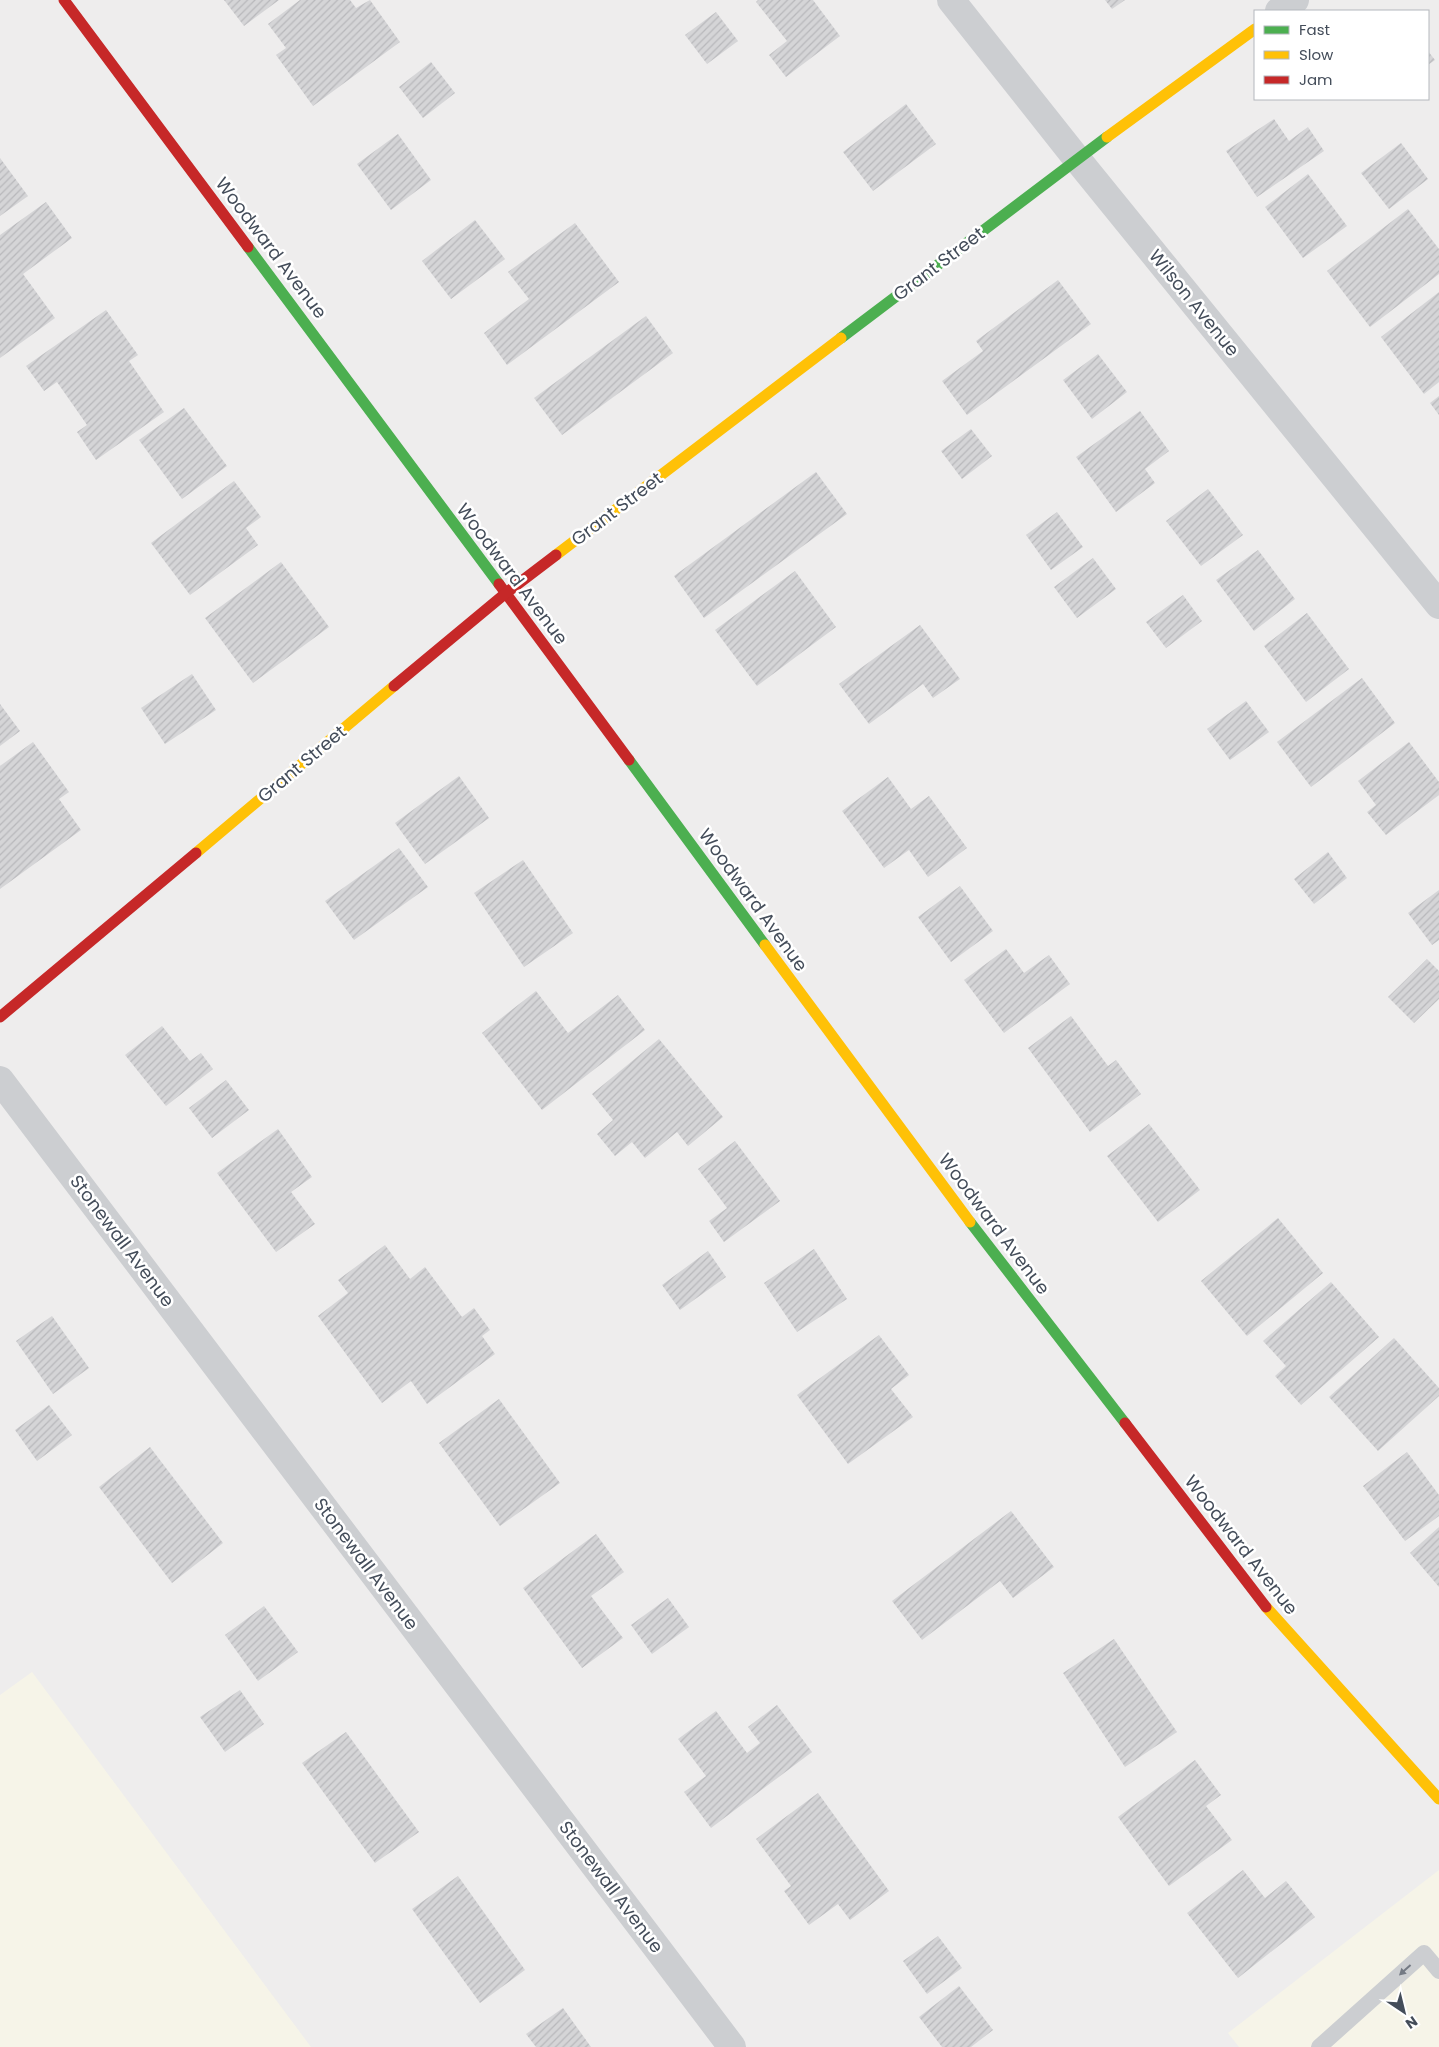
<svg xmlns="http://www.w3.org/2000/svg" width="1439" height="2047" font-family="Poppins,sans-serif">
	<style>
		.commercial { fill: #f6f4e8 }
		.building { fill: url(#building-hatch) }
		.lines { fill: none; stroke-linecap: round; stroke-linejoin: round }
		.lane { stroke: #ccced1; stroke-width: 16 }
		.street { stroke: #ccced1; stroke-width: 28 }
		.fast { stroke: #4caf50; stroke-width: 11 }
		.slow { stroke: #ffc107; stroke-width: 11 }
		.jam { stroke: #c62828; stroke-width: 11 }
		.oneway { fill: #747a84 }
		.labels { text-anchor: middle; stroke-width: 5; stroke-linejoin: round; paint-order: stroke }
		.street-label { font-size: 18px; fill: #444d5a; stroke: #fff }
	</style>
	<defs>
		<pattern id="building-hatch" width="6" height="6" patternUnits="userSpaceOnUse" patternTransform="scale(1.25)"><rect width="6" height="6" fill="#d5d5d7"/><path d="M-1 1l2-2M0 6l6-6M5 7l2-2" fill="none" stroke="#b8b8bb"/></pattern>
	</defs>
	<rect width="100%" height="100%" fill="#eeeded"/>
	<g class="commercial">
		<polygon points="32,1672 311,2047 0,2047 0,1695"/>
		<polygon points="1439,1870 1439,2047 1239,2047 1228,2033"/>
	</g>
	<g class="building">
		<polygon points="224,0 279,0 244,26"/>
		<polygon points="300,0 350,0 356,8 370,0 400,42 313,106 276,55 286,48 268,24"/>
		<polygon points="758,0 813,0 840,36 786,77 769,55 787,41 756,2"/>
		<polygon points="1105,0 1125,0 1112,9"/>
		<polygon points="716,12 738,41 707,64 685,35"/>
		<polygon points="1428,51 1435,60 1428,65"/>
		<polygon points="431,62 455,93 423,118 399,87"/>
		<polygon points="906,104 936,144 873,191 843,152"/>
		<polygon points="1274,119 1289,141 1308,127 1324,151 1257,197 1226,151"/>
		<polygon points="398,134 431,180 391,210 357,164"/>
		<polygon points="1401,143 1428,179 1389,209 1361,173"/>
		<polygon points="0,158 28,196 0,216"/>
		<polygon points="1308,174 1347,226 1303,258 1265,207"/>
		<polygon points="46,202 72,238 23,274 55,318 0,358 0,235"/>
		<polygon points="1408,209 1439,249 1439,274 1370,327 1327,271"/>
		<polygon points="475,220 505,259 451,299 422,261"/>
		<polygon points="575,223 619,282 507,365 484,333 529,299 508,272"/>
		<polygon points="1058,280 1091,324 967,415 942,381 983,351 976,341"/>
		<polygon points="1439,292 1439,382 1424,394 1381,337"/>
		<polygon points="106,310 138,355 129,361 164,412 96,460 77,432 87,425 57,382 44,391 26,366"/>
		<polygon points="646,316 673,353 562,435 534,398"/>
		<polygon points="1098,354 1127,392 1092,419 1063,380"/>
		<polygon points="1439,396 1439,415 1430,403"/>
		<polygon points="184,408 227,466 182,499 139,440"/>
		<polygon points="1140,411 1169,451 1145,469 1155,483 1116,512 1076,457"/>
		<polygon points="971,429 992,456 962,479 941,451"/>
		<polygon points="816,472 847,514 704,618 674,576"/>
		<polygon points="234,481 261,517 246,528 258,545 190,595 151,543"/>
		<polygon points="1208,489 1243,535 1201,566 1166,521"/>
		<polygon points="1057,512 1083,547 1051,570 1026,535"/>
		<polygon points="1258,550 1295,599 1254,631 1216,580"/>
		<polygon points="1093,558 1116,589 1077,618 1054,587"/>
		<polygon points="281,562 329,627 253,683 205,618"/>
		<polygon points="795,571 836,627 757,686 715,630"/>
		<polygon points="1183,595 1202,621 1166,648 1146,622"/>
		<polygon points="1307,613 1349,669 1306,702 1264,646"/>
		<polygon points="920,625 960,679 933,698 923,684 869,724 839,684"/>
		<polygon points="192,674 216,710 165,744 141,708"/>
		<polygon points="1362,678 1395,723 1311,787 1277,742"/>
		<polygon points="1246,701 1269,732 1230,760 1207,729"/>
		<polygon points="0,704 20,731 0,746"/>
		<polygon points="33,742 69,792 59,799 81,830 0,889 0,766"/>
		<polygon points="1409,742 1439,782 1439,795 1386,835 1367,812 1376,805 1358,781"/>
		<polygon points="459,776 489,818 425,864 395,823"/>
		<polygon points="888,777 911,809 929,796 967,848 928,877 909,850 884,868 842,811"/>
		<polygon points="399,848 428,887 354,940 325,901"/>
		<polygon points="1328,852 1347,878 1314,904 1294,879"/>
		<polygon points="523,860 573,933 524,967 474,893"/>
		<polygon points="960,886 993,931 951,962 918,917"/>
		<polygon points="1439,890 1439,940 1432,945 1408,913"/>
		<polygon points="1006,949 1024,973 1049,955 1070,984 1004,1033 964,980"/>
		<polygon points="1427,959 1439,971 1439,999 1414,1023 1388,997"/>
		<polygon points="536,991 568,1033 618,995 645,1030 542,1110 482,1033"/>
		<polygon points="1071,1016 1108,1066 1116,1060 1141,1094 1090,1132 1028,1048"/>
		<polygon points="162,1026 190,1061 201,1053 213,1069 166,1106 125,1055"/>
		<polygon points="659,1039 723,1117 688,1146 677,1132 645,1158 632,1142 615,1156 597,1134 613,1120 592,1094"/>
		<polygon points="226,1080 249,1110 212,1138 189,1108"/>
		<polygon points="1149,1124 1200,1190 1158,1222 1107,1156"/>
		<polygon points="278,1129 312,1177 291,1192 315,1224 276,1252 217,1173"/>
		<polygon points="735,1141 780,1201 724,1242 709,1221 727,1208 698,1169"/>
		<polygon points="1278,1218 1323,1273 1247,1336 1201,1281"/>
		<polygon points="385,1245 410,1279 425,1267 462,1317 474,1308 490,1330 482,1336 495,1354 427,1404 411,1381 382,1403 318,1316 348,1293 338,1280"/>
		<polygon points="814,1249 847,1299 797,1332 764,1283"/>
		<polygon points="708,1251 726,1277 680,1310 662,1285"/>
		<polygon points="1331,1282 1379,1337 1301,1405 1275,1376 1286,1366 1263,1341"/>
		<polygon points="52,1316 89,1368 53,1394 16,1341"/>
		<polygon points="879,1335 909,1375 891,1389 913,1417 848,1464 797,1395"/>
		<polygon points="1394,1338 1439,1388 1439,1396 1378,1451 1329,1397"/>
		<polygon points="499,1399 560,1483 500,1526 439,1443"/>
		<polygon points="49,1405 72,1435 37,1461 15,1430"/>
		<polygon points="150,1447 223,1543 172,1583 99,1487"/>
		<polygon points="1407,1452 1439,1495 1439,1516 1405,1541 1363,1486"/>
		<polygon points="1011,1511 1054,1567 1013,1598 1000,1581 922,1640 892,1601"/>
		<polygon points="1439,1527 1439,1587 1410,1553"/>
		<polygon points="596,1534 624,1572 591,1596 623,1638 582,1668 523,1588"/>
		<polygon points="668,1598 689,1627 652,1654 631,1625"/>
		<polygon points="264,1606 298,1652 258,1681 225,1635"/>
		<polygon points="1114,1639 1177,1732 1125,1767 1063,1673"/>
		<polygon points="240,1690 264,1724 225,1752 200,1717"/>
		<polygon points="777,1705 812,1752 711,1828 684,1792 706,1776 678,1739 716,1711 747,1753 760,1743 748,1727"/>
		<polygon points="346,1732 419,1832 375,1863 302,1763"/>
		<polygon points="1195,1760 1221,1795 1206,1806 1232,1840 1169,1886 1118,1817"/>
		<polygon points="818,1793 889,1891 850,1920 838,1904 809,1925 784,1891 791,1886 756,1839"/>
		<polygon points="1243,1870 1265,1898 1286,1881 1315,1917 1238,1978 1187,1913"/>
		<polygon points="458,1876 525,1970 480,2003 412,1909"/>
		<polygon points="938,1936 962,1968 927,1994 903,1961"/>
		<polygon points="959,1986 993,2030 971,2047 942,2047 919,2017"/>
		<polygon points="563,2008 591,2047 536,2047 526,2034"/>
	</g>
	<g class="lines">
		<polyline class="lane" points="1319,2047 1424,1953 1439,1971"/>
		<g class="street">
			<polyline points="951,0 1077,159 1439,605"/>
			<polyline points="1279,11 1295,0"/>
			<polyline points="0,1080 732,2047"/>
		</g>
		<g class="fast">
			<polyline points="248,247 499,584"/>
			<polyline points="841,338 1107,137"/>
			<polyline points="629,760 765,945"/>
			<polyline points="970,1222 1125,1423"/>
		</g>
		<g class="slow">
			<polyline points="1107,137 1255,29"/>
			<polyline points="556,555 841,338"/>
			<polyline points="196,853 394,686"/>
			<polyline points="765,945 970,1222"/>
			<polyline points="1266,1607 1439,1799"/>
		</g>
		<g class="jam">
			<polyline points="64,0 248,247"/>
			<polyline points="499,584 629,760"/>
			<polyline points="394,686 506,593 556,555"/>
			<polyline points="0,1017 196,853"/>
			<polyline points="1125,1423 1266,1607"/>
		</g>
	</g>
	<defs><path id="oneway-solid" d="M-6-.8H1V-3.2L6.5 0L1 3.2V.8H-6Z" transform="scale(1.25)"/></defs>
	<use class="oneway" href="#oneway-solid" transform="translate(1405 1970) rotate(138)"/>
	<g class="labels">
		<g class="street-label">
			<text transform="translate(271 248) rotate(53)" y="6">Woodward Avenue</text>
			<text transform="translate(939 264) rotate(-37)" y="6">Grant Street</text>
			<text transform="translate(1194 303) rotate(51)" y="6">Wilson Avenue</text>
			<text transform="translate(617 509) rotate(-37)" y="6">Grant Street</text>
			<text transform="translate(512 574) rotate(53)" y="6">Woodward Avenue</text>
			<text transform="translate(302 764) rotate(-40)" y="6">Grant Street</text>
			<text transform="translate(753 900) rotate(54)" y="6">Woodward Avenue</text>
			<text transform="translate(994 1224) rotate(53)" y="6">Woodward Avenue</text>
			<text transform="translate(122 1241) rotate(53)" y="6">Stonewall Avenue</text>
			<text transform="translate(1241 1545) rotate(52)" y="6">Woodward Avenue</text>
			<text transform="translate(366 1564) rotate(53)" y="6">Stonewall Avenue</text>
			<text transform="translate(611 1887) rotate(53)" y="6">Stonewall Avenue</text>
		</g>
	</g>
	<rect x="1254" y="10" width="175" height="90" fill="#ffffff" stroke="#b4b8bd"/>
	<rect x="1264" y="26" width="25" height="8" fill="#4caf50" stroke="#b4b8bd"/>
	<text x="1299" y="35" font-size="15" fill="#444d5a">Fast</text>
	<rect x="1264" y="51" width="25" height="8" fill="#ffc107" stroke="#b4b8bd"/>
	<text x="1299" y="60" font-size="15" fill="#444d5a">Slow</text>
	<rect x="1264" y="76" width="25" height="8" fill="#c62828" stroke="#b4b8bd"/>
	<text x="1299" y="85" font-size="15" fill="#444d5a">Jam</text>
	<g transform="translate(1404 2012) rotate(145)" stroke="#ffffff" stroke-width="4" paint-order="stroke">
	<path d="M0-4L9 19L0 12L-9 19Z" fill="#444d5a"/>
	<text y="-8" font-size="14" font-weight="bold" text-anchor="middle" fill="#444d5a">N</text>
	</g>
</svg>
